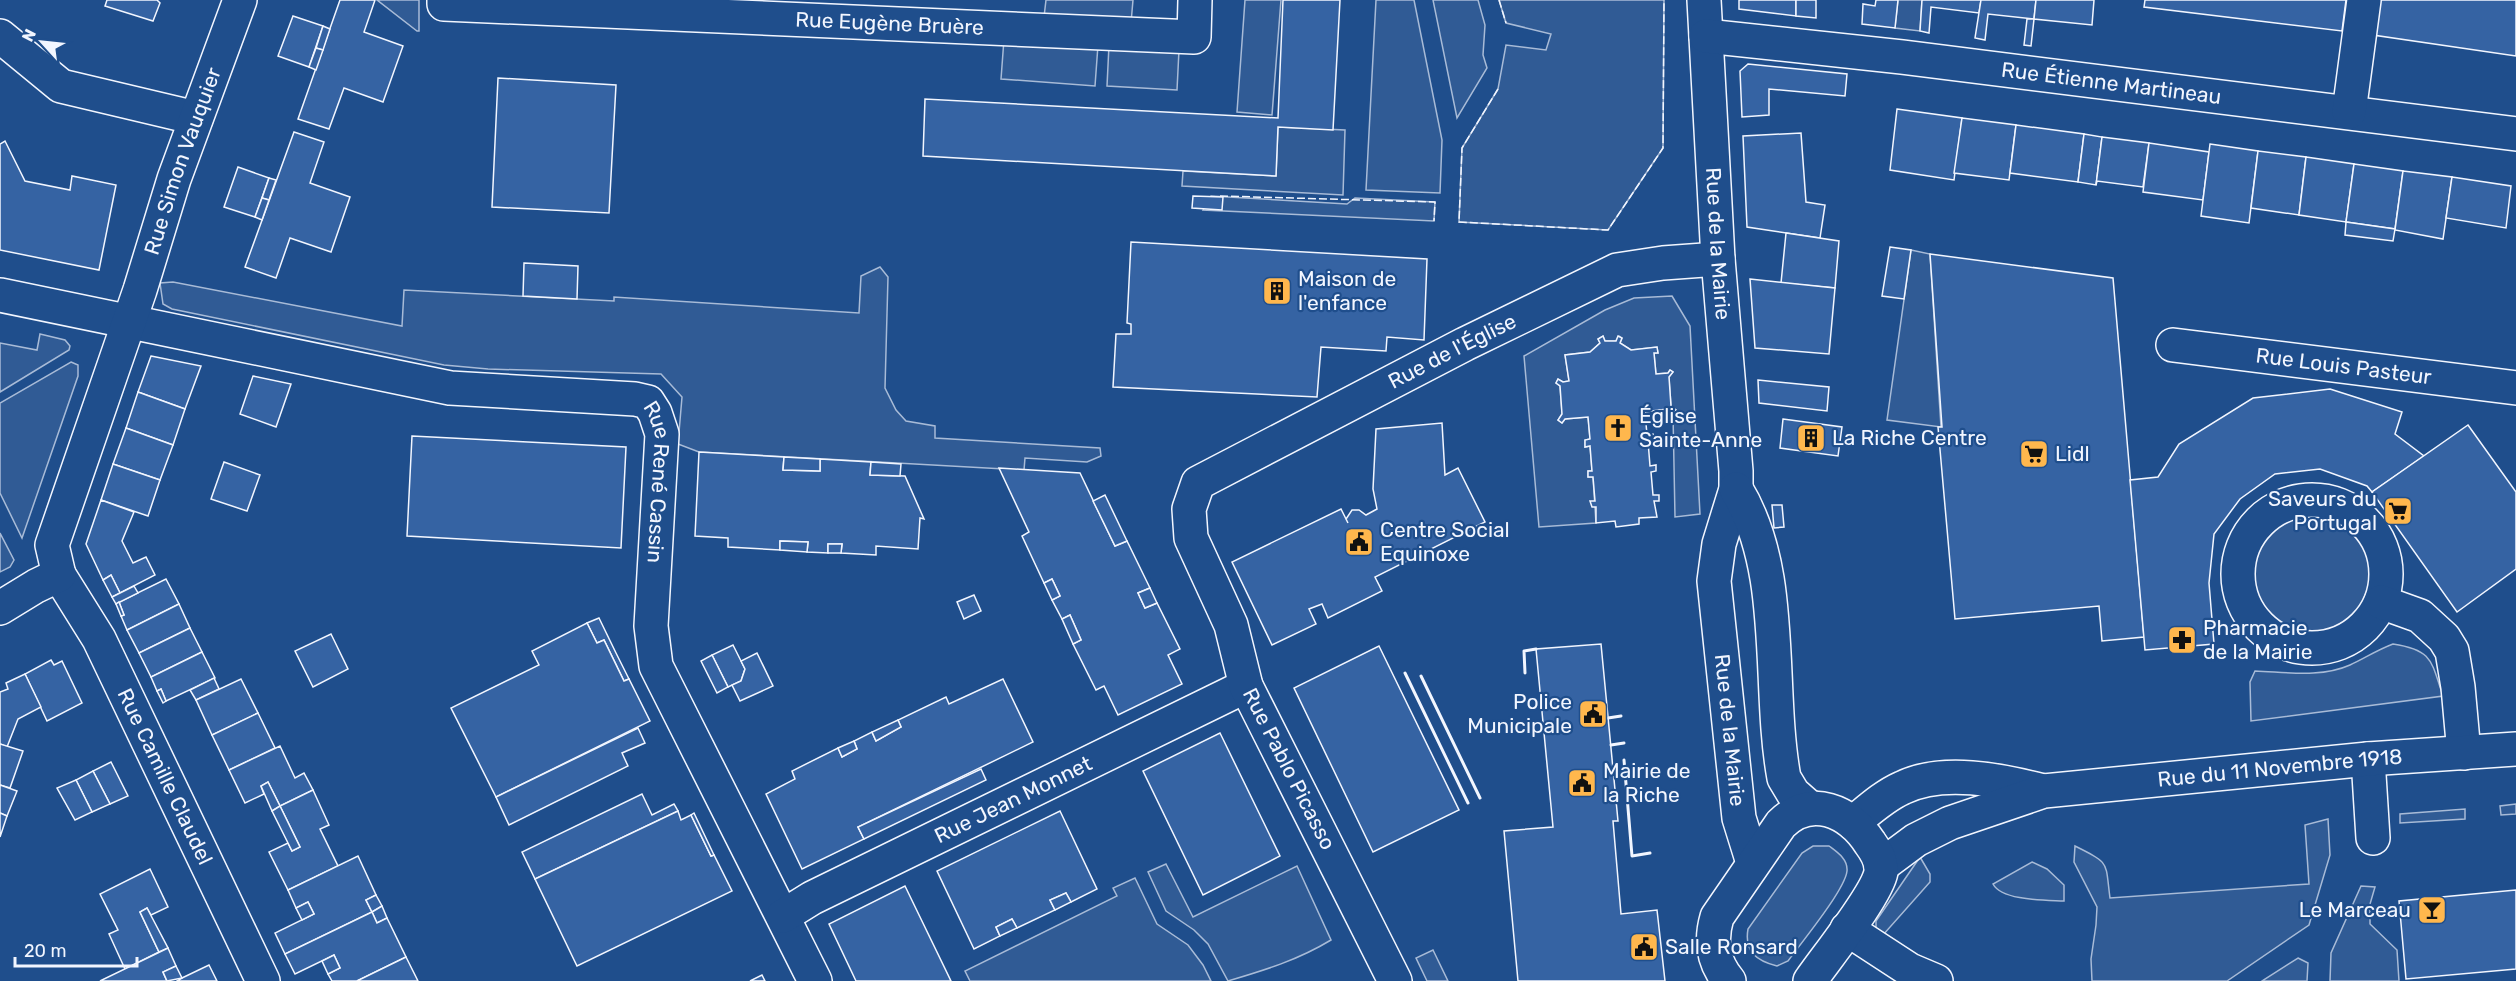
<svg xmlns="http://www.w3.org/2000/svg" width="2516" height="981" font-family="Rubik,sans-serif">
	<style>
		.green { fill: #305b95; stroke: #a8bbd7; stroke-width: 1.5 }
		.building { fill: #3563a3; stroke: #f2f6ff; stroke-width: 1.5 }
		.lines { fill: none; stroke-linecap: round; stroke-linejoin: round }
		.minor-casing { stroke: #f2f6ff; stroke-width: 36 }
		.minor { stroke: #1f4e8c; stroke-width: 33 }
		.fence { stroke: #f2f6ff; stroke-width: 1.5; stroke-dasharray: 8 3; stroke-linecap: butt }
		.wall { stroke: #f2f6ff; stroke-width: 3 }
		.labels { text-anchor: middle; stroke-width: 4.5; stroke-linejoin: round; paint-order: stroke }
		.street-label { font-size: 21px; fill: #f2f6ff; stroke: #1f4e8c }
		.poi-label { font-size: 21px; fill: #f2f6ff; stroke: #1f4e8c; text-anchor: start }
	</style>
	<rect width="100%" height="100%" fill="#1f4e8c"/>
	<g class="green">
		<polygon points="377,0 419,0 419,31 417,31"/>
		<polygon points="1046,0 1133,0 1131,23 1044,17"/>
		<polygon points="1245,0 1281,0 1272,115 1237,112"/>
		<polygon points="1376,0 1414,0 1442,140 1440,193 1366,190"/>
		<polygon points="1433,0 1478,0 1485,25 1483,55 1487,68 1457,118"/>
		<polygon points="1499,0 1664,0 1663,148 1608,230 1459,222 1462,148 1498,89 1506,45 1546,50 1551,34 1506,23"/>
		<polygon points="1898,0 1922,0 1920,31 1895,28"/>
		<polygon points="1004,39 1098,45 1095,86 1001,79"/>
		<polygon points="1109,45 1179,50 1177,90 1107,86"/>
		<polygon points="1278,127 1345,130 1343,195 1182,186 1183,171 1276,176"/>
		<polygon points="1211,196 1347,204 1355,198 1435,202 1434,221 1203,210"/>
		<polygon points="1911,250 1930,254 1941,427 1887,420"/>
		<polygon points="880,267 888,277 885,388 896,410 906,421 935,426 935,438 1100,448 1101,456 1087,462 1025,458 1024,470 699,452 678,444 682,397 661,374 488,369 444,365 172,309 163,304 160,283 173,282 402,326 404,290 614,301 614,297 859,313 861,276"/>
		<polygon points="1672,296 1690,326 1700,514 1675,517 1673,414 1675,410 1671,406 1669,377 1673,372 1670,370 1668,373 1656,374 1654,353 1658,353 1657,347 1631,350 1620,343 1622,338 1619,336 1616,341 1605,341 1603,336 1598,339 1600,343 1590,352 1565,355 1569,381 1563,382 1558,379 1556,383 1560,386 1562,414 1558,420 1562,423 1565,419 1588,417 1590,439 1585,440 1585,447 1590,446 1592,471 1588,471 1588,477 1593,477 1596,523 1539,527 1524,356 1605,310 1634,298"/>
		<polygon points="40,334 65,340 70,346 69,350 0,392 0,343 37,350"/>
		<polygon points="71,362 78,365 78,376 22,538 0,493 0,403"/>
		<circle cx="2311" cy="573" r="60"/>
		<polygon points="0,533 14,560 10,567 0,572"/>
		<path d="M2393,644C2433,650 2431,661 2443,696L2251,721L2250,682L2255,671C2286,672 2321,678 2350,665C2365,658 2377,650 2393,644Z"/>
		<polygon points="2516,804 2516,814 2501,815 2500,806"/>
		<polygon points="2465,809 2465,819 2400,823 2400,814"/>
		<path d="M2328,819L2330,855L2309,925L2227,981H2092L2091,959L2096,925L2097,907L2074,862L2075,846C2111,864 2105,861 2110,898L2309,884L2305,825Z"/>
		<path d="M1813,846H1829C1837,852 1848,859 1847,871C1845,890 1801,943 1788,961L1777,966C1757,961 1744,952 1748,929L1802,853Z"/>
		<polygon points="1920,857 1930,874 1930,882 1883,935 1876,928 1876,921"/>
		<path d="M2032,862L2047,869L2064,885V901C2046,900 2002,901 1993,884Z"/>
		<path d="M1166,864L1193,917L1297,866L1331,940C1298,960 1265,970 1228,981L1208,944L1194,930L1166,911L1148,872Z"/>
		<polygon points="1135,878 1157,924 1188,945 1203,965 1211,981 970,981 965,971 1117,896 1113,888"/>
		<polygon points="2361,886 2375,887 2370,904 2370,924 2397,950 2399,981 2330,981 2331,953"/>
		<polygon points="1433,950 1448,981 1427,981 1416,958"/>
		<polygon points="2298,958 2308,963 2307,981 2262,981"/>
	</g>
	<g class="building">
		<polygon points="107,0 157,0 160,3 153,21 105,6"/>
		<polygon points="340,0 375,0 364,32 403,46 383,102 344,88 329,129 298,119"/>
		<polygon points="1283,0 1340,0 1333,130 1278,127 1276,176 923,156 925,99 1278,118"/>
		<polygon points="1739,0 1796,0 1796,16 1739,9"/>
		<polygon points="1796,0 1816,0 1816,18 1796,16"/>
		<polygon points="1876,0 1898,0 1895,28 1862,24 1863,4 1875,6"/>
		<polygon points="1922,0 1981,0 1979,13 1931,7 1929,33 1920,31"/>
		<polygon points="1981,0 2036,0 2034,19 1988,14 1985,40 1975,38"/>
		<polygon points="2036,0 2094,0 2092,25 2034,19"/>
		<polygon points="2145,0 2346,0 2342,31 2144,7"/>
		<polygon points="2377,0 2516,0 2516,56 2373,35"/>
		<polygon points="293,16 323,26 309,67 278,56"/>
		<polygon points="2027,19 2034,19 2031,46 2024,45"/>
		<polygon points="323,26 330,29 323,50 316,48"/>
		<polygon points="316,48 323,50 316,70 309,67"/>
		<polygon points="1748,64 1847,74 1845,96 1769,89 1769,115 1742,117 1740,71"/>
		<polygon points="498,78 616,85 609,213 492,207"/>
		<polygon points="1897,109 1962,118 1954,180 1890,170"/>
		<polygon points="1962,118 2016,125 2009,180 1954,173"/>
		<polygon points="2016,125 2084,134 2078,182 2010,173"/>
		<polygon points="294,132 324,142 310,183 350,197 331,252 290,238 276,278 245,267"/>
		<polygon points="1801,133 1806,202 1825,205 1820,238 1747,227 1743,136"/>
		<polygon points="2084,134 2102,137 2096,185 2078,182"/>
		<polygon points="2102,137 2149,143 2143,187 2097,181 2096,185"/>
		<polygon points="5,141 25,181 70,190 72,176 116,185 99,270 0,250 0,144"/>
		<polygon points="2149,143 2209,152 2203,200 2143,192"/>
		<polygon points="2210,144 2258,151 2249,223 2201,216"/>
		<polygon points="2258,151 2306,157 2299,215 2251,208"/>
		<polygon points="2306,157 2354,164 2346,222 2299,215"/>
		<polygon points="2354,164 2403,171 2395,229 2346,222"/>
		<polygon points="238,167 269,178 255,217 224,207"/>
		<polygon points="2403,171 2452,177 2443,239 2395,230"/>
		<polygon points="2452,177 2511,186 2506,228 2446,218"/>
		<polygon points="269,178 276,180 269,200 262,198"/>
		<polygon points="1193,196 1223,197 1222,210 1192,208"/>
		<polygon points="262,198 269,200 262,220 255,217"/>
		<polygon points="2346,222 2395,229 2393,241 2345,235"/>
		<polygon points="1786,233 1839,241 1835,288 1781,283"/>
		<polygon points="1131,242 1427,259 1424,340 1387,337 1386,351 1321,347 1317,397 1113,387 1116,334 1131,334 1131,324 1127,323"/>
		<polygon points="1890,247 1911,250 1904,299 1882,296"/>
		<polygon points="1930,254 2113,278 2144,637 2102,641 2099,606 1955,619 1938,427 1942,427"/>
		<polygon points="524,263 578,266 577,299 523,296"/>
		<polygon points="1750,279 1835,288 1829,354 1755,348"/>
		<polygon points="1603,336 1605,341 1616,341 1618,336 1622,338 1620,343 1631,350 1657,347 1658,353 1654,353 1656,374 1668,373 1670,370 1673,372 1669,377 1671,406 1676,410 1673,414 1667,409 1645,412 1647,435 1653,434 1654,441 1648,441 1650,466 1656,465 1656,471 1651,472 1653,495 1659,495 1659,501 1654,501 1657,517 1639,518 1639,524 1616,527 1615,521 1596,523 1596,507 1592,507 1590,501 1595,501 1593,477 1588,477 1588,471 1592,471 1590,446 1585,447 1585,440 1590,439 1588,417 1565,419 1562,423 1558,420 1562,414 1560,386 1556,383 1558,379 1563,382 1569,381 1565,355 1590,352 1600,343 1598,339"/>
		<polygon points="151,356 201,366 185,409 138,392"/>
		<polygon points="253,376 291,384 276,427 240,414"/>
		<polygon points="1758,380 1829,387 1827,411 1759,403"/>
		<polygon points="2330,389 2402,412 2395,434 2424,456 2372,492 2367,486 2320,469 2275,474 2240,499 2214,534 2209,583 2214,644 2145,650 2130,480 2158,477 2179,444 2253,398"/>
		<polygon points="138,392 185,409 173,445 126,428"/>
		<polygon points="1783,419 1842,427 1838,456 1780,448"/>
		<polygon points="1442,423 1445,475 1458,468 1485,522 1375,577 1382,591 1328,618 1322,604 1309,609 1316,624 1272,645 1232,562 1341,509 1348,523 1346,519 1352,510 1359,510 1366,515 1377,509 1373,489 1376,429"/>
		<polygon points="2468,425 2516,492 2516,569 2457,612 2372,492"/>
		<polygon points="126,428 173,445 160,480 113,464"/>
		<polygon points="412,436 626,447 621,548 407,536"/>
		<polygon points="699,452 784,457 783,470 820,471 820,459 871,462 870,475 905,476 924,519 920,518 918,549 876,546 876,555 841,553 842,544 828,544 828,553 807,552 808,542 780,541 780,550 728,547 728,538 695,536"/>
		<polygon points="784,457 820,459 820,471 783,470"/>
		<polygon points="224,462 260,475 247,511 211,499"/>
		<polygon points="871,462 901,464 900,476 870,475"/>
		<polygon points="113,464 160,480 148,516 101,500"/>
		<polygon points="999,468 1080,473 1115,546 1127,541 1150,588 1138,593 1145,608 1157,603 1180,649 1168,655 1182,684 1118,715 1104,686 1096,690 1073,644 1081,640 1070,615 1062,619 1052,600 1060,596 1052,579 1044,583 1022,536 1029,532"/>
		<polygon points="1105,495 1127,541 1115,546 1093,501"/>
		<polygon points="101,500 134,512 122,541 133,563 146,557 155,575 120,593 111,575 103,580 86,544"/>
		<polygon points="1772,505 1782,505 1784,527 1774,528"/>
		<polygon points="780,541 808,542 807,552 780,550"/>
		<polygon points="828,544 842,544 841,553 828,553"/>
		<polygon points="111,575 120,593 112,597 103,580"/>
		<polygon points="166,579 179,604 127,630 121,616 124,615 119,602"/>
		<polygon points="1052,579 1060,596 1052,600 1044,583"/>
		<polygon points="134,586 138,593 116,604 112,597"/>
		<polygon points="1150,588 1157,603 1145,608 1138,593"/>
		<polygon points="974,595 981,611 964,619 957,602"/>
		<polygon points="119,602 124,615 121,616 116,604"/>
		<polygon points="179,604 190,628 139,653 127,630"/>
		<polygon points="1070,615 1081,640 1073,644 1062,619"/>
		<polygon points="599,618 616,653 629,679 624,681 604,640 597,643 587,623"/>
		<polygon points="587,623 597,643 604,640 624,681 629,679 650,721 496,797 451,708 539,665 532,651"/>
		<polygon points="190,628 202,652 151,677 139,653"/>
		<polygon points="331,634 348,669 313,687 295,651"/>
		<polygon points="1601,644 1618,821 1613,821 1621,914 1657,910 1665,981 1518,981 1504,831 1553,827 1536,649"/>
		<polygon points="733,645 745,669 741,681 728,687 712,655"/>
		<polygon points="1379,646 1459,810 1373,852 1294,688"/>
		<polygon points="202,652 215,678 166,701 161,689 157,691 151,677"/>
		<polygon points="757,653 773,686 740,701 732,685 741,681 745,669 741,661"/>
		<polygon points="712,655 728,687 717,693 701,661"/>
		<polygon points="51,660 54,665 62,661 82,703 47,721 25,674"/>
		<polygon points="25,674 41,707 18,719 7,747 0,744 0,692 8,689 6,683"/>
		<polygon points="214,678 219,689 196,700 190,690"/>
		<polygon points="241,679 258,713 212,735 196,700"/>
		<polygon points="1003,679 1033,742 858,827 864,839 802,869 766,794 795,779 792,771 838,748 842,757 857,749 854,741 872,732 876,741 901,727 898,720 946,697 949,704"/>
		<polygon points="161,689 166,701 163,703 157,691"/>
		<polygon points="258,713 275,748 229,770 212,735"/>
		<polygon points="898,720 901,727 876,741 872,732"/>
		<polygon points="638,728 645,743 622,753 628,766 509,825 496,797"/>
		<polygon points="1220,733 1280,856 1203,895 1143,771"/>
		<polygon points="854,741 857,749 842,757 838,748"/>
		<polygon points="0,744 23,751 10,788 0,785"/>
		<polygon points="280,746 295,778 304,773 313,790 280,806 268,782 261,786 264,794 245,803 229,770"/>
		<polygon points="111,762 128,796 110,804 93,771"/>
		<polygon points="981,769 986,780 864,839 858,827"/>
		<polygon points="93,771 110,804 92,812 76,780"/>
		<polygon points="76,780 92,812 75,820 57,788"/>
		<polygon points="268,782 280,806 272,811 261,786"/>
		<polygon points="0,785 17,791 7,816 0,813"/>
		<polygon points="313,790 329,825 320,829 338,866 288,890 269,852 288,843 292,851 300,847 280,806"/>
		<polygon points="642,794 652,815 674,804 678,811 535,879 522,852"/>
		<polygon points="280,806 300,847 292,851 272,811"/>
		<polygon points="678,811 681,820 691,815 711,856 714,855 732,891 577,966 535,879"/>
		<polygon points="1060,811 1097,889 1071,902 1066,893 1050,900 1055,910 1017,928 1012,919 996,927 1000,936 974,949 937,871"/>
		<polygon points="0,813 7,816 0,837"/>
		<polygon points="694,813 714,855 711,856 691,815"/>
		<polygon points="358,856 376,895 366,900 372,912 285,954 275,933 314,914 308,902 296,908 288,890"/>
		<polygon points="150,869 168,907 151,915 147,908 140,912 159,952 125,969 109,934 118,930 100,894"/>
		<polygon points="905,886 951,981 856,981 829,924"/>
		<polygon points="2516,890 2516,969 2406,979 2399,901"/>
		<polygon points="1066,893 1071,902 1055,910 1050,900"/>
		<polygon points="376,895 382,906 372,912 366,900"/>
		<polygon points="308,902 314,914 302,920 296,908"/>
		<polygon points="382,906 387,918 377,923 372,912"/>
		<polygon points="147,908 168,948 159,952 140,912"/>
		<polygon points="372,912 377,923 387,918 406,957 357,981 332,981 328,974 340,968 334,955 295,974 285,954"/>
		<polygon points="1012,919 1017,928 1000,936 996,927"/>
		<polygon points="168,948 176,966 163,972 167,981 100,981"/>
		<polygon points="334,955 340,968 328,974 322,961"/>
		<polygon points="406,957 418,981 357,981"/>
		<polygon points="209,965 217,981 177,981 182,978"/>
		<polygon points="176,966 182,978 167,981 163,972"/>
		<polygon points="762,975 765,981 750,981"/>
	</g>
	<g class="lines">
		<g class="minor-casing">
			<g id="minor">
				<path id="s1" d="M444,0V4L1194,37L1195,0"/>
				<path id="s2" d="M1704,0L1718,259L1736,471V489L1719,544L1714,581L1739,818L1753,863"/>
				<polyline points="0,36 61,86 196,118"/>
				<path id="s3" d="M1706,36L1902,57L2516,134"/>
				<polyline points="2349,112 2364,0"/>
				<path id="s4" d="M0,295L450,388L635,399L648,402L655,413L662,434L651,626L656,666L815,981"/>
				<path id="s5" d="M2173,345L2516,388"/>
				<path d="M1736,489C1787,572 1767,685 1784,778L1793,793L1810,808"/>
				<circle cx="2312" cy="574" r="74"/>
				<path id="s6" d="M59,575L99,639L263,981"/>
				<polyline points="2381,602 2420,616 2444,638 2452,651 2458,687 2464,753"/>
				<path id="s7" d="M0,608L36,586L59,575L52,545L140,290L174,179L240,0"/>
				<polyline points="2368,759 2373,838"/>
				<path d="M1853,823C1869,810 1884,796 1902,788C1942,768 2001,780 2043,791"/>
				<path id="s8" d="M1881,866L1916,840L1950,823L2044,791L2368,759L2516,749"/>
				<path id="s9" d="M783,916L812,898L1246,686"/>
				<polyline points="1847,929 1910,970 1936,981"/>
				<path id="s10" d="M1395,981L1246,686L1231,625L1191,538L1189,509L1198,483L1465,344L1617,270L1663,263L1718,259"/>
				<path d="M1729,981C1713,962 1710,941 1717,917L1781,824C1811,794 1849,811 1870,843C1876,851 1882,861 1881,872C1877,895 1825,959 1810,981"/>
			</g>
		</g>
		<use href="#minor" class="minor"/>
		<g class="fence">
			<polyline points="1499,0 1506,23"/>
			<polyline points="1498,89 1462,148 1459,222 1608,230 1663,148 1664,0"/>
			<polyline points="1220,196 1435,202 1434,221"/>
		</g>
		<g class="wall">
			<polyline points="1405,673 1468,803"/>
			<polyline points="1525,673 1524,651 1536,649"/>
			<polyline points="1421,676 1480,798"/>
			<polyline points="1608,718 1621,716"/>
			<polyline points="1611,745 1624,743"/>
			<polyline points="1624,760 1632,856 1650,853"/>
		</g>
	</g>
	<defs>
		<g id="building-square" transform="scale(1.5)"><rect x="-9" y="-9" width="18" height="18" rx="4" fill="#ffb74d" stroke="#1f4e8c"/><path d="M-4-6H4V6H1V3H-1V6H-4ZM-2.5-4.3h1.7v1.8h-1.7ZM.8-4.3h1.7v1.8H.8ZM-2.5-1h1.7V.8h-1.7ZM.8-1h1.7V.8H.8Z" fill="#111"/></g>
		<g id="church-square" transform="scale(1.5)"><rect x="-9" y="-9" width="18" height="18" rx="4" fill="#ffb74d" stroke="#1f4e8c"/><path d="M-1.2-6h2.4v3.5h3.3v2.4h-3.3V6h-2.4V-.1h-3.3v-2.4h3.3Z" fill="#111"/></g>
		<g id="supermarket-square" transform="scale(1.5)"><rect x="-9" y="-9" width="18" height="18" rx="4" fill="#ffb74d" stroke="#1f4e8c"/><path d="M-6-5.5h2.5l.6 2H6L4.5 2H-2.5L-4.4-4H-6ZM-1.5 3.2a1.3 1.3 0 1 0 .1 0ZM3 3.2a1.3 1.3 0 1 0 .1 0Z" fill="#111"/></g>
		<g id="civic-square" transform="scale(1.5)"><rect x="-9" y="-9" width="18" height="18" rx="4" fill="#ffb74d" stroke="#1f4e8c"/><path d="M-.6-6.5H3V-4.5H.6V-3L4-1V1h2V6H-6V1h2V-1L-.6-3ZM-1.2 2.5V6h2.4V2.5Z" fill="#111"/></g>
		<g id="pharmacy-square" transform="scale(1.5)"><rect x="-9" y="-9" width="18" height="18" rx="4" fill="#ffb74d" stroke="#1f4e8c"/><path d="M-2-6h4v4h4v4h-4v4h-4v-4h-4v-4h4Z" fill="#111"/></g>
		<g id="bar-square" transform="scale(1.5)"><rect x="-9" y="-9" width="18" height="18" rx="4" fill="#ffb74d" stroke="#1f4e8c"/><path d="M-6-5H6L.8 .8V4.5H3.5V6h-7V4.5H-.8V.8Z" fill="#111"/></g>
	</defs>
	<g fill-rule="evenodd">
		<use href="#building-square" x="1277" y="291"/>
		<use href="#church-square" x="1618" y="428"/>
		<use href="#building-square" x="1811" y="438"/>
		<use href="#supermarket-square" x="2034" y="454"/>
		<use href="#supermarket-square" x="2398" y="511"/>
		<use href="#civic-square" x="1359" y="542"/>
		<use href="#pharmacy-square" x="2182" y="640"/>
		<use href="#civic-square" x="1593" y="714"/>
		<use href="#civic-square" x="1582" y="783"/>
		<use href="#bar-square" x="2432" y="910"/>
		<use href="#civic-square" x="1644" y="947"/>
	</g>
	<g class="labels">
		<g class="street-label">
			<text dy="7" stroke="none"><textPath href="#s1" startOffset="450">Rue Eugène Bruère</textPath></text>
			<text dy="7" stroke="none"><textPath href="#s3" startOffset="408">Rue Étienne Martineau</textPath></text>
			<text dy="7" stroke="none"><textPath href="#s7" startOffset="504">Rue Simon Vauquier</textPath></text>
			<text dy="7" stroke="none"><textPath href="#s2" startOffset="244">Rue de la Mairie</textPath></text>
			<text dy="7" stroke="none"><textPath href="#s10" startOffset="832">Rue de l'Église</textPath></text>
			<text dy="7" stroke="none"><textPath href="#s5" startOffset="172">Rue Louis Pasteur</textPath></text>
			<text dy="7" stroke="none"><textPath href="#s4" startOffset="741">Rue René Cassin</textPath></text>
			<text dy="7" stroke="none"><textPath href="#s2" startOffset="735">Rue de la Mairie</textPath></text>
			<text transform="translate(1289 769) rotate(63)" y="7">Rue Pablo Picasso</text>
			<text dy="7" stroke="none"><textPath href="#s8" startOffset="418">Rue du 11 Novembre 1918</textPath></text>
			<text dy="7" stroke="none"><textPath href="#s6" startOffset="228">Rue Camille Claudel</textPath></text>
			<text dy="7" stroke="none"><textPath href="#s9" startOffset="258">Rue Jean Monnet</textPath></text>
		</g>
		<g class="poi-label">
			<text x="1298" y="286">Maison de<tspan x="1298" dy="24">l'enfance</tspan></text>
			<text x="1639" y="423">Église<tspan x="1639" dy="24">Sainte-Anne</tspan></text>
			<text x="1832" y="445">La Riche Centre</text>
			<text x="2055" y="461">Lidl</text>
			<text x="2377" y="506" text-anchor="end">Saveurs du<tspan x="2377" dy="24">Portugal</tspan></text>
			<text x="1380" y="537">Centre Social<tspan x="1380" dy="24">Equinoxe</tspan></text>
			<text x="2203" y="635">Pharmacie<tspan x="2203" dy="24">de la Mairie</tspan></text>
			<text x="1572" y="709" text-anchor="end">Police<tspan x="1572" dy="24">Municipale</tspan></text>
			<text x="1603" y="778">Mairie de<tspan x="1603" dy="24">la Riche</tspan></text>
			<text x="2411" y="917" text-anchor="end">Le Marceau</text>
			<text x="1665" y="954">Salle Ronsard</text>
		</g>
	</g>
	<g transform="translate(42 42) rotate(297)" stroke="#1f4e8c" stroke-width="4.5" paint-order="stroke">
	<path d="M0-4.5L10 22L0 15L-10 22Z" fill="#f2f6ff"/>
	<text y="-9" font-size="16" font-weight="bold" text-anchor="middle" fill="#f2f6ff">N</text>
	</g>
	<path d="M15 957v9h122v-9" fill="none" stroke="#f2f6ff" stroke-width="3"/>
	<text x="24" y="957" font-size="18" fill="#f2f6ff" stroke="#1f4e8c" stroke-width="4.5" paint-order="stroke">20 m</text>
</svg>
